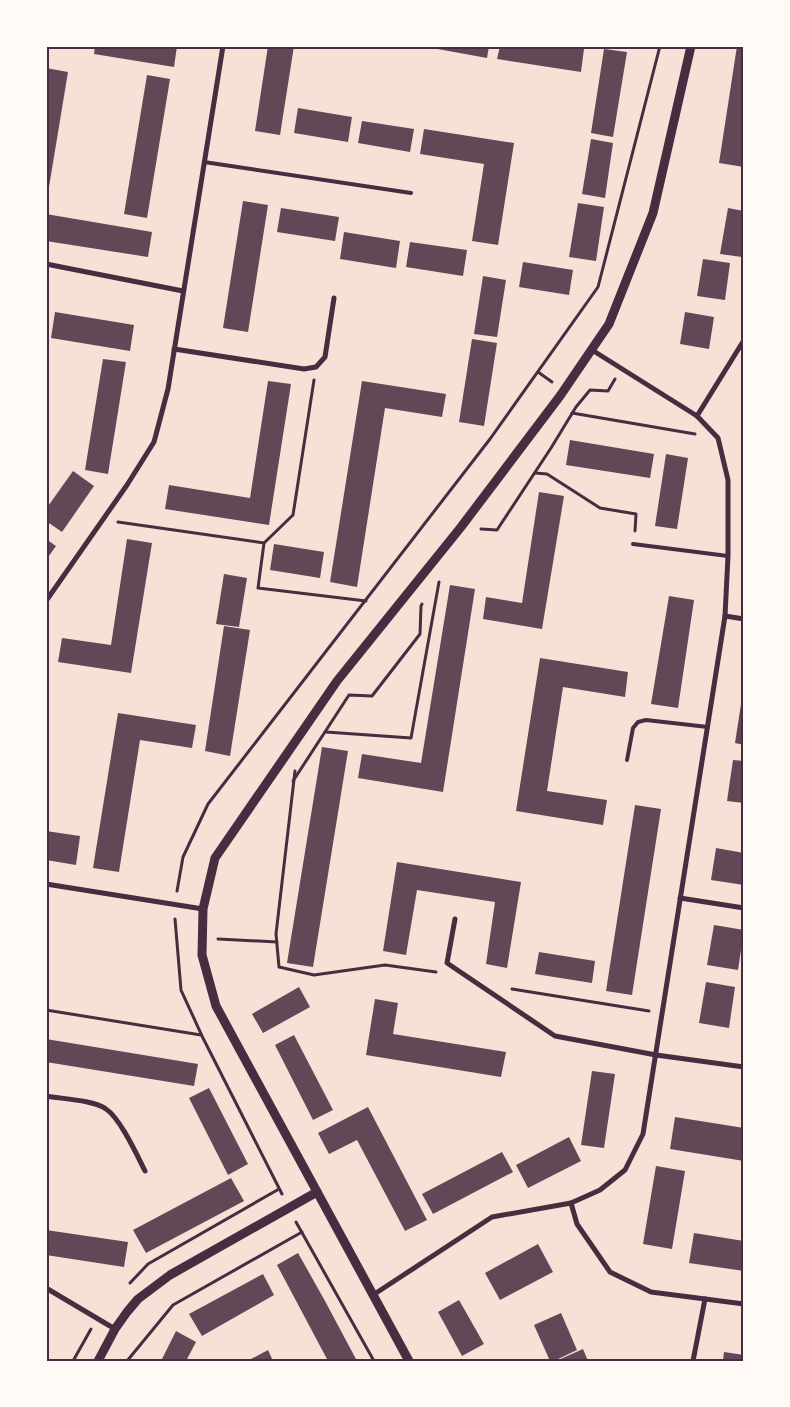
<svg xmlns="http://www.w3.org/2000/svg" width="790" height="1407" font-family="'Varela Round',sans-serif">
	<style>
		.building { fill: #644757 }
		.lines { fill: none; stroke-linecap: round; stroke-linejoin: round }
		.path { stroke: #4a2c40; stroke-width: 3 }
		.service { stroke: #4a2c40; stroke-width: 4 }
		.minor { stroke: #4a2c40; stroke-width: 5 }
		.tertiary { stroke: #4a2c40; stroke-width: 9 }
		.neatline { fill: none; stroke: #4a2c40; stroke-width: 2 }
	</style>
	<rect width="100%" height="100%" fill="#f7e1d7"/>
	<g class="building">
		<polygon points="95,46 177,46 174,67 94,54"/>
		<polygon points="268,46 294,46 280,135 255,131"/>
		<polygon points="421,46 489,46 487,58"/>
		<polygon points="500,46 568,46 584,49 581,72 497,59"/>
		<polygon points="737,46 744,46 744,167 719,163"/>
		<polygon points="604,49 627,52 613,137 591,133"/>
		<polygon points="46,68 68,72 47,199 46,199"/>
		<polygon points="147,75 170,79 147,218 124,214"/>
		<polygon points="298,108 352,117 348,142 294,133"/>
		<polygon points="362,121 414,129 410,152 358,143"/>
		<polygon points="424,129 514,143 498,245 472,241 484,164 420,154"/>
		<polygon points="591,139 613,143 605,198 582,194"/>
		<polygon points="243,201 268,205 248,332 223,328"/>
		<polygon points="578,203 604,207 596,261 569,257"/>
		<polygon points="281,208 339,217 335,241 277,232"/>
		<polygon points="728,208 744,211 742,257 720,254"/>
		<polygon points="46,214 152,232 148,257 46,241"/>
		<polygon points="344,232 400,241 396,268 340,259"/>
		<polygon points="410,242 467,250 463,276 406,267"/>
		<polygon points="703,259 730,263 725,300 697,296"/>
		<polygon points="523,262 573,270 569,295 519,287"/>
		<polygon points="483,276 506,280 497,337 474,334"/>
		<polygon points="55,312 134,325 130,351 51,338"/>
		<polygon points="685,312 714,317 709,349 680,344"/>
		<polygon points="472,339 497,343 484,426 459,422"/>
		<polygon points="103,359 126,362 108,474 85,470"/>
		<polygon points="268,381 291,384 269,525 165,509 169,485 250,498"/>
		<polygon points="362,381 446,394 442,417 385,408 357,587 330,582"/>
		<polygon points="570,440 654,454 650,478 566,465"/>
		<polygon points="666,454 688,458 677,529 655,526"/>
		<polygon points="73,471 94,486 62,532 46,521 46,509"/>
		<polygon points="539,492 564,496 542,629 483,619 486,597 522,603"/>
		<polygon points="46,539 56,546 46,560"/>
		<polygon points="127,539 152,543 131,673 58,662 62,638 111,645"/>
		<polygon points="274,544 324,552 320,578 270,570"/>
		<polygon points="224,574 247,578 239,627 216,624"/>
		<polygon points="450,585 475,589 443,792 358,778 362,754 421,763"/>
		<polygon points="669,596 694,600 678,708 651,704"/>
		<polygon points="224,626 250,630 230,756 205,751"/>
		<polygon points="540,658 628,672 625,697 563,687 547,791 607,800 603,825 516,811"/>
		<polygon points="741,704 744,704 744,745 735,743"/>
		<polygon points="118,713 196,725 192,748 140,740 119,872 93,868"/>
		<polygon points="322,747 348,751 313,967 287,963"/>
		<polygon points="733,760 744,761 744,803 727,801"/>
		<polygon points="635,805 661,809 632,995 606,991"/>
		<polygon points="46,831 80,836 76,865 46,860"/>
		<polygon points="716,848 744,853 744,885 711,880"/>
		<polygon points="397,862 521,882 507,968 486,964 495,902 417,890 406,955 383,951"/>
		<polygon points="714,925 744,930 738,970 707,965"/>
		<polygon points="539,952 595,961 592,983 535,974"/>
		<polygon points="706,982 735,987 729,1028 699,1023"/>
		<polygon points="299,987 310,1007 263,1033 252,1014"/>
		<polygon points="375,999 398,1003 393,1034 506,1052 501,1077 366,1055"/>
		<polygon points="294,1035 333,1110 313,1120 275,1045"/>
		<polygon points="46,1039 198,1064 194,1086 46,1062"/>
		<polygon points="592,1071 615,1074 604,1148 581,1145"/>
		<polygon points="209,1088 248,1164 228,1175 189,1098"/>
		<polygon points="368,1107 427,1220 405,1231 357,1140 329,1154 318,1133"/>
		<polygon points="675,1117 744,1128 744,1161 670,1149"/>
		<polygon points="569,1137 581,1161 528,1188 516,1165"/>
		<polygon points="502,1152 513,1172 433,1214 422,1194"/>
		<polygon points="656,1166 685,1171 672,1249 643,1244"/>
		<polygon points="231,1178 244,1201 146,1253 133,1230"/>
		<polygon points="46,1230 128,1242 124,1267 46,1255"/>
		<polygon points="694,1233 744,1241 744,1271 689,1263"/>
		<polygon points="538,1244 553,1272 500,1300 485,1273"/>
		<polygon points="298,1253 325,1301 357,1361 328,1361 277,1265"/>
		<polygon points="263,1274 274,1295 202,1336 189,1314"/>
		<polygon points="459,1300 484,1344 462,1356 438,1312"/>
		<polygon points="561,1313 577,1350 554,1361 550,1361 534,1325"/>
		<polygon points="176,1331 196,1342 186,1361 161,1361"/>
		<polygon points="583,1349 588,1361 556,1361"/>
		<polygon points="268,1350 273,1361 252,1361 251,1359"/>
		<polygon points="724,1352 744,1355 744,1361 723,1361"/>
	</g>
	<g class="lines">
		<g class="path">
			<polyline points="538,372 552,382"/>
			<polyline points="572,413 695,434"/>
			<polyline points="535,473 547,474 600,508 636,514 635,531"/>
			<polyline points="118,522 264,543 258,588 366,601"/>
			<polyline points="481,529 497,530 551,448 576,407 590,390 608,391 615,379"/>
			<polyline points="264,543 293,515 314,380"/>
			<polyline points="326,732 411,738 439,582"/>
			<polyline points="295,771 276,934 279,967 314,975 385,965 436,972"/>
			<polyline points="293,781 349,695 372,696 420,634 421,606 422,604"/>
			<polyline points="177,891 183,857 208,804 490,439 598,287 660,46"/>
			<polyline points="175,919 181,990 203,1038 282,1194"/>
			<polyline points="218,939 277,942"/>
			<polyline points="512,989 649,1011"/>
			<polyline points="46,1010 201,1035"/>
			<polyline points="296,1222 374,1361"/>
			<polyline points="130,1283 148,1264 279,1189"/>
			<polyline points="73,1361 91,1329"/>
			<polyline points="127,1361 173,1305 302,1232"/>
		</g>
		<g class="service">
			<polyline points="204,162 411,193"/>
			<polyline points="633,544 728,556"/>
			<polyline points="627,760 633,728 638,722 646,720 708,727"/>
		</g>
		<g class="minor">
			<polyline points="46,264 183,291"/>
			<polyline points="174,349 304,369 316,367 325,357 334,298"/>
			<polyline points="697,416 744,340"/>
			<polyline points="46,601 127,485 154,442 168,389 223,46"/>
			<polyline points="725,616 744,619"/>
			<polyline points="46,884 203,909"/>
			<polyline points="680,898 744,908"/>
			<polyline points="455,919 447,963 555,1036 656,1055 744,1067"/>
			<path d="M46,1096C63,1099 93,1100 106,1109C120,1118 137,1155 145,1171"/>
			<polyline points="571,1203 577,1224 610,1272 651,1292 744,1304"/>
			<polyline points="46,1288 115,1329"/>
			<polyline points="373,1295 492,1217 571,1203 600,1190 625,1170 643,1134 725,616 728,556 728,480 718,438 697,416 592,350"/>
			<polyline points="693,1361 705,1299"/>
		</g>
		<g class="tertiary">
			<polyline points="98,1361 115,1329 127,1312 138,1299 170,1275 317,1192"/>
			<polyline points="409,1361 216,1006 202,955 203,909 215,858 337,681 461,527 560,396 609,324 653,213 691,46"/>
		</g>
	</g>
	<rect width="790" height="1407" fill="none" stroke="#fffaf5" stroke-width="95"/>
	<rect x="48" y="48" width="694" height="1312" class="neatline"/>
</svg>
